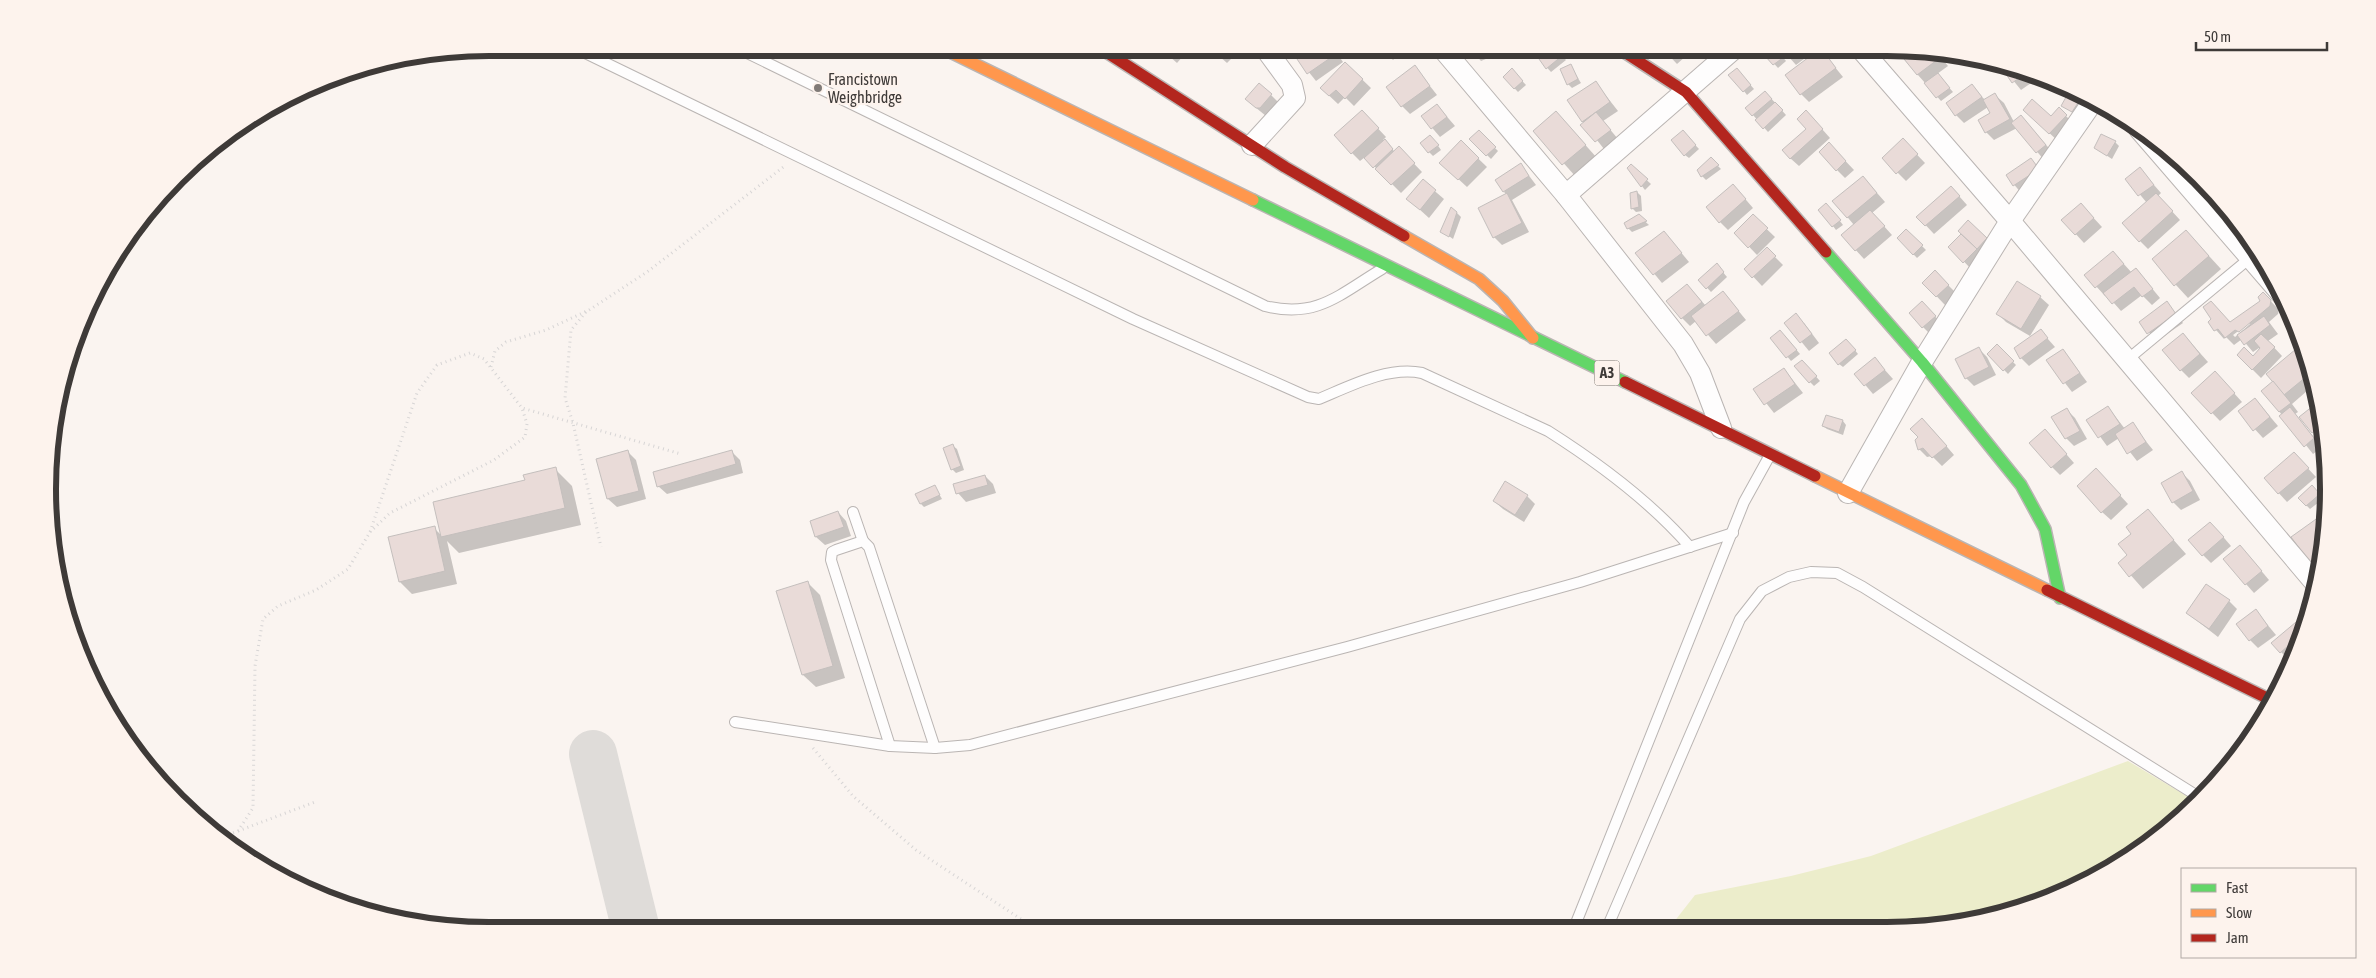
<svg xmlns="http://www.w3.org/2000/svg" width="2376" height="978" font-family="'Asap Condensed',sans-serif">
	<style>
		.green { fill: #ecedcb }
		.shadow { fill: #0003; fill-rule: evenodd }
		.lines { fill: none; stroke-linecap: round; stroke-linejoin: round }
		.taxiway { stroke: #dfdcd9; stroke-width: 48 }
		.building { fill: #e9dbd8; stroke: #c4bfbd }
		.lane-casing { stroke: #bab5b3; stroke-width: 12 }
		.street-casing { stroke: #bab5b3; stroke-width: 22 }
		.fast-casing { stroke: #bab5b3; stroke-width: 14 }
		.slow-casing { stroke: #bab5b3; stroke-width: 14 }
		.jam-casing { stroke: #bab5b3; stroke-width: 14 }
		.path { stroke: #d7d5d5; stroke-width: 3; stroke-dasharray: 1 4; stroke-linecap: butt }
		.lane { stroke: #fefdfd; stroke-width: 10 }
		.street { stroke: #fefdfd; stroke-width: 20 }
		.fast { stroke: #63d668; stroke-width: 11 }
		.slow { stroke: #ff974d; stroke-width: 11 }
		.jam { stroke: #b3261e; stroke-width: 11 }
		.poi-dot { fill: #807b78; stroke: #fdf3ed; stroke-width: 2 }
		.labels { text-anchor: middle; stroke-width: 4.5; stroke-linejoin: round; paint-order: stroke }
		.shield { fill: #fdf3ed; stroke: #77726e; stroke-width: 1 }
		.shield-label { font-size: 15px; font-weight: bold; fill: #3e3a38 }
		.poi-label { font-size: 16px; fill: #3e3a38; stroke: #fdf3ed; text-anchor: start }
		.rim { fill: none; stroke: #3e3a38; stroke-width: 6 }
	</style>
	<rect width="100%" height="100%" fill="#faf4f0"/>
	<polygon class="green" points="2128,761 2195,801 2178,821 2082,885 1945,927 1670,927 1695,895 1791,876 1871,856"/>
	<g class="shadow">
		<polygon points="1140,48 1159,48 1154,55"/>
		<polygon points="1160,48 1190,48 1177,63"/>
		<polygon points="1210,48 1242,48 1227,63"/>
		<polygon points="1309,48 1333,48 1343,62 1316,81 1296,56"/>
		<polygon points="1358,48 1373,48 1364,54"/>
		<polygon points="1381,48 1407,48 1393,60"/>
		<polygon points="1470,48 1501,48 1503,52 1481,61"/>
		<polygon points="1534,48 1555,48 1566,60 1551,72 1540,60 1555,48 1539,53"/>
		<polygon points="1662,48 1695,48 1677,64"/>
		<polygon points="1760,48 1775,48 1786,61 1778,68"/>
		<polygon points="1781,48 1810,48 1813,52 1796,65"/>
		<polygon points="1895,49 1940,56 1948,66 1937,74 1953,92 1941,101"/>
		<polygon points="1821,50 1843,77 1809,102 1801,94"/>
		<polygon points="1345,63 1371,88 1354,106 1345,97 1338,104 1321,88"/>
		<polygon points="1570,65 1581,83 1572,88 1568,84"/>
		<polygon points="1415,67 1437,95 1410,114 1402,106"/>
		<polygon points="2006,67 2029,71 2041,76 2021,90 2004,69"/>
		<polygon points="1512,70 1526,85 1518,92 1504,77"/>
		<polygon points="1740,73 1754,89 1747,95 1744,91"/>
		<polygon points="1596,83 1618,111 1603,121 1618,139 1604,149 1582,121"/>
		<polygon points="1972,86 1985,100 1995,95 2004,103 2014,122 2021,116 2054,154 2045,161 2017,128 1994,140 1986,132 1992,113 1988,107 1964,123 1956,115"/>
		<polygon points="1271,95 1279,103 1266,116 1255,107"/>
		<polygon points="1769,96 1786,115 1768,132 1753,115"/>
		<polygon points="2080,99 2084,103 2077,115 2063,106"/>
		<polygon points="1437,105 1455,126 1440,137 1422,116"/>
		<polygon points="2059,109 2074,124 2058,141 2033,118 2051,118"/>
		<polygon points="1556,112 1597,158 1576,177 1535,131"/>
		<polygon points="1370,120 1386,137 1383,140 1395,152 1399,148 1422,172 1401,193 1365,157 1360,161 1352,153"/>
		<polygon points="1814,120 1830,138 1799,166 1790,158"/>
		<polygon points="1479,132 1498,151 1491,159 1471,139"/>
		<polygon points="1683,132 1699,149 1689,158 1685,155"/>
		<polygon points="1434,140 1441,150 1433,156 1429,152"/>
		<polygon points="1903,140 1925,163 1906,181 1883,158"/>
		<polygon points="1461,142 1487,167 1467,187 1441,163"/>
		<polygon points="2115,142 2119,146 2112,159 2095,148"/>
		<polygon points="1837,152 1854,170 1845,178 1837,170"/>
		<polygon points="1711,159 1721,169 1706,180 1702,176"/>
		<polygon points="2031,160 2039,168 2022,194 2007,176"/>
		<polygon points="1521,165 1536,185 1512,200 1529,232 1502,245 1494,237 1507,195 1504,192"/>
		<polygon points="1631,166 1651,184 1645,190 1628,168"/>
		<polygon points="2140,169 2161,193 2158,196 2180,220 2148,249 2140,241 2147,203 2127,179"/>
		<polygon points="1863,177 1885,202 1872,213 1892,235 1864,259 1842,235 1854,225 1834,201"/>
		<polygon points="1423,181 1444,199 1429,218 1408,199"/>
		<polygon points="1637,192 1641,196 1642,211 1636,212 1632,208"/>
		<polygon points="1741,194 1753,208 1728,230 1720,222"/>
		<polygon points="1959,196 1967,205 1934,234 1918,217"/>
		<polygon points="1830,208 1843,225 1836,230 1833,226"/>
		<polygon points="1457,213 1461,217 1453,239 1442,231"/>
		<polygon points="2089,213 2102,227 2084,243 2063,220"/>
		<polygon points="1639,216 1649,225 1632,232 1628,228"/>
		<polygon points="1753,216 1775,237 1757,255 1736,233"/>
		<polygon points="1968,222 1994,248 1972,270 1950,247 1963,234"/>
		<polygon points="1906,230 1926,250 1917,258 1898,238"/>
		<polygon points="2186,231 2221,269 2188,298 2153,260"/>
		<polygon points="1664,232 1689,262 1662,283 1637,253"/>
		<polygon points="1767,249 1783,265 1762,286 1746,269"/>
		<polygon points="2113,252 2132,273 2136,269 2160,298 2152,305 2142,295 2121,311 2106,294 2105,296 2086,275"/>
		<polygon points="1717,265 1727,277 1711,292 1700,280"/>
		<polygon points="1935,272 1957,294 1945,305 1924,283"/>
		<polygon points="1687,285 1706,306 1723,292 1746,320 1716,344 1696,321 1690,326 1682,318"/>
		<path d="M2263,293L2279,310L2278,314L2269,322L2278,334L2268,341L2282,356L2261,378L2238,355L2253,357L2262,346L2253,352L2242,339L2234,345L2226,337L2224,339L2209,322L2230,323L2262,302ZM2249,323L2250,324L2235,337L2233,335Z"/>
		<polygon points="2040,297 2049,305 2030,336 2006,322 1998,314"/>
		<polygon points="2167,303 2183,323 2157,341 2140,322"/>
		<polygon points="1930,311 1943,325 1931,335 1923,327"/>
		<polygon points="1786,323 1804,323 1819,343 1809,351"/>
		<polygon points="2040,330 2055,347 2029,366 2021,358"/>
		<polygon points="2183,334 2208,362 2189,378 2181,370"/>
		<polygon points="1784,335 1800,354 1791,361 1772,338"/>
		<polygon points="1850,344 1858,354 1843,367 1839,364"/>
		<polygon points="1997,346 2016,365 2008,374 1989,354"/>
		<polygon points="1979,349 1987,357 1996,375 1974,386 1966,378"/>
		<polygon points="2063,350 2087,382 2072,392 2048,361"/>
		<polygon points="1875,359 1893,379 1873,394 1856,374"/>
		<polygon points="1802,361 1820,381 1814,386 1810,382"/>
		<polygon points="2310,365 2315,384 2292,404 2298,412 2295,414 2322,447 2313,454 2263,391"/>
		<polygon points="1784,369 1803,393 1774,413 1755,389"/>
		<polygon points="2223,381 2242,402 2220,421 2193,393"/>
		<polygon points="2255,399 2278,426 2263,438 2239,412"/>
		<polygon points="2318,403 2324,438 2322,440 2301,417"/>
		<polygon points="2108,407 2125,429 2132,424 2153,450 2137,461 2119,438 2107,446 2088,420"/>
		<polygon points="2067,410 2075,418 2087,439 2074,446 2066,438"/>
		<polygon points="1843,421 1846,425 1843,435 1827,429 1823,426"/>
		<polygon points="1931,428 1954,455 1942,466 1932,456 1927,457 1919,449"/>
		<polygon points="2045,430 2074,463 2060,475 2052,467"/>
		<polygon points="953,446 957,449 964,470 956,473 952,469"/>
		<polygon points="731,451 740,460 743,473 667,494 658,486"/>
		<polygon points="628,452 636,460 646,499 617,507 608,499 598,460"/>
		<polygon points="2302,462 2316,477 2287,502 2265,478"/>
		<polygon points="555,469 572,486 581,525 459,553 447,541 457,584 412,594 400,582 434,528 442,536 526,481"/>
		<polygon points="2182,473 2190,481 2200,500 2181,510 2173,502"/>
		<polygon points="985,476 993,484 996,493 966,502 958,493"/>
		<polygon points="2104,478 2128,504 2111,520 2102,512"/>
		<polygon points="935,487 942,499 924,507 921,504"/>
		<polygon points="2312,487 2323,499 2310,509 2299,498"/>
		<polygon points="1527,496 1535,504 1524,522 1503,509 1494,501"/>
		<polygon points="2148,511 2186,554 2143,589 2120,563 2129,555 2133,534"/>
		<polygon points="838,512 846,521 851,536 825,545 816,537 811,521"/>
		<polygon points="2326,513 2325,546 2319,571 2293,538"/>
		<polygon points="2219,532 2231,546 2211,563 2203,555"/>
		<polygon points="2248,555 2269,580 2254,593 2246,584"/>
		<polygon points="807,582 820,595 845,678 816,687 803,675"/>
		<polygon points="2229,601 2237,609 2218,637 2187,613"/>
		<polygon points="2256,611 2276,635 2258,648 2250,640"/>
		<polygon points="2302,618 2307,623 2305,631 2289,660 2281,652"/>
	</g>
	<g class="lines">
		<polyline class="taxiway" points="593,754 636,930"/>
	</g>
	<g class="building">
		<polygon points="1158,48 1175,48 1168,56"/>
		<polygon points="1208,48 1226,48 1217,56"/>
		<polygon points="1307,48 1332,48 1336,54 1307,74 1295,56"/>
		<polygon points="1469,48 1485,48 1471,53"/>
		<polygon points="1553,48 1557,48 1563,55 1546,69 1539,59"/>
		<polygon points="1660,48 1678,48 1668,56"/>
		<polygon points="1758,48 1776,48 1784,57 1773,65"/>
		<polygon points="1779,48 1800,48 1787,57"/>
		<polygon points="1821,48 1836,68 1800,95 1785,75"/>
		<polygon points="1912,52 1940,56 1941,57 1917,75 1904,59"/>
		<polygon points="1345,62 1363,79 1345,99 1336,90 1329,96 1320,88"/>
		<polygon points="1571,64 1578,79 1567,85 1560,69"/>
		<polygon points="1415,65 1430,86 1401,107 1386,87"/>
		<polygon points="2004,67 2029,71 2012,83 2002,68"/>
		<polygon points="1512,68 1523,81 1514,89 1503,77"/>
		<polygon points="1737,68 1751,85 1743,92 1728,75"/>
		<polygon points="1938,73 1950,88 1936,98 1924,83"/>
		<polygon points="1596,81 1610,102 1582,122 1567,100"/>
		<polygon points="1259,83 1272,94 1260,108 1256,108 1245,99"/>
		<polygon points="1972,84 1982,97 1955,116 1946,103"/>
		<polygon points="2070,90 2081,98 2072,112 2061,106"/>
		<polygon points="1765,91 1772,99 1752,116 1745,108"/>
		<polygon points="1995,93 2010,119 1985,133 1978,120 1990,113 1983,100"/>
		<polygon points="2032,99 2051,116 2059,107 2067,115 2049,134 2023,110"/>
		<polygon points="1775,102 1783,110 1763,129 1755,120"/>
		<polygon points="1437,104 1447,117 1431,129 1421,116"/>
		<polygon points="1362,110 1379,128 1351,154 1334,135"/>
		<polygon points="1806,110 1823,129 1790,159 1782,150 1806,129 1797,119"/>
		<polygon points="1556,111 1586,145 1562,165 1533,131"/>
		<polygon points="1596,112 1611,130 1595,142 1580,125"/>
		<polygon points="2021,115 2046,145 2036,153 2011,123"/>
		<polygon points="1479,130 1496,147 1486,156 1469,139"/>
		<polygon points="1683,130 1696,145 1684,156 1671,140"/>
		<polygon points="2101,134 2116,141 2107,156 2094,148"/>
		<polygon points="1430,135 1439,145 1428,153 1420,143"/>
		<polygon points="1903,138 1918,154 1896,174 1882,158"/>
		<polygon points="1385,139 1393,149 1373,168 1364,158"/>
		<polygon points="1461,140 1479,158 1458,180 1439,163"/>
		<polygon points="1829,142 1846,161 1836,171 1819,152"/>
		<polygon points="1399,146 1415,163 1391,185 1375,169"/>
		<polygon points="1711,157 1719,165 1701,177 1697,170"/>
		<polygon points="2031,158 2039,169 2013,186 2006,175"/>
		<polygon points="1521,163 1529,176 1503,192 1495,180"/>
		<polygon points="1631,164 1648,179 1641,187 1627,168"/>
		<polygon points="2140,167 2154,185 2138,196 2125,179"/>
		<polygon points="1863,176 1877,193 1847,218 1832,201"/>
		<polygon points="1423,179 1436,190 1420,210 1406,199"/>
		<polygon points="1733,184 1746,199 1719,223 1706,207"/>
		<polygon points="1951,186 1960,196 1925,226 1916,217"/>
		<polygon points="1637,191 1639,207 1631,209 1630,193"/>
		<polygon points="1507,193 1522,223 1493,238 1478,208"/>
		<polygon points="2156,193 2173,211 2139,242 2122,223"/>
		<polygon points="1826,203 1841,220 1832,227 1818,210"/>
		<polygon points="2081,203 2094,218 2075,235 2061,220"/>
		<polygon points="1451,207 1457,212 1449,237 1440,232"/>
		<polygon points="1870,210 1885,226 1855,251 1841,235"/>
		<polygon points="1639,214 1647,221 1627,229 1624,223"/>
		<polygon points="1753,214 1768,228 1748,248 1734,233"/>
		<polygon points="1968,220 1987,238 1977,249 1958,231"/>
		<polygon points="1906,229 1923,245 1913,255 1897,238"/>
		<polygon points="2186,230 2209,256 2174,286 2152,259"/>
		<polygon points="1664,231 1682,253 1653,275 1635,253"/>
		<polygon points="1961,234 1977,249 1963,263 1948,247"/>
		<polygon points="1767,247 1776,256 1752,278 1744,269"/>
		<polygon points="2113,251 2124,264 2095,288 2084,275"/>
		<polygon points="1717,263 1724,272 1706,289 1698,280"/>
		<polygon points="2136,268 2153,289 2142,297 2134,287 2112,304 2103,293"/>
		<polygon points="1935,270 1949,285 1936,297 1922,283"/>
		<polygon points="2017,281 2041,296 2021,329 1996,314"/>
		<polygon points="1687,284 1702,302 1681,319 1666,301"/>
		<polygon points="1723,291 1739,311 1706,336 1691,316"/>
		<polygon points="2263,292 2271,300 2270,306 2239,332 2235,330 2225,338 2218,329 2214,331 2208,322 2211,319 2203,307 2211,301 2230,322 2260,301 2258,297"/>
		<polygon points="1922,301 1936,316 1922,328 1909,313"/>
		<polygon points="2167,301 2176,314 2147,334 2139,322"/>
		<polygon points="1796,313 1812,334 1800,343 1784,323"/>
		<polygon points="2264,316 2270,325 2244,345 2237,335"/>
		<polygon points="2041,329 2048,338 2020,359 2014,348"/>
		<polygon points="1780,330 1797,350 1786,358 1770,338"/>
		<polygon points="2183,333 2200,354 2180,371 2162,350"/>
		<polygon points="2261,334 2275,347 2252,370 2237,355 2244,347 2253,356 2260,348 2254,341"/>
		<polygon points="1846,339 1856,350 1838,365 1829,353"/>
		<polygon points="1997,344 2014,361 2003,371 1987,354"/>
		<polygon points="1979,347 1989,367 1965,379 1955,359"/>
		<polygon points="2063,349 2080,373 2063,384 2046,360"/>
		<polygon points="2296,349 2310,365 2312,372 2284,395 2266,374"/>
		<polygon points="1875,357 1885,370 1864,386 1854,374"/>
		<polygon points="1802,360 1817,376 1809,383 1794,366"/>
		<polygon points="1784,368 1795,384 1764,405 1753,389"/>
		<polygon points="2215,371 2235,393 2211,414 2191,393"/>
		<polygon points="2273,381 2291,403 2279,412 2261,391"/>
		<polygon points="2255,398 2270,417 2253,431 2238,411"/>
		<polygon points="2318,402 2322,425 2312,433 2299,417"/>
		<polygon points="2108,406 2120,424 2098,438 2086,420"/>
		<polygon points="2290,407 2314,438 2304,447 2279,416"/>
		<polygon points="2067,408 2080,431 2065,439 2051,417"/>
		<polygon points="1826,415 1843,420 1839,432 1822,426"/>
		<polygon points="1922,418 1947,446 1932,458 1923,448 1918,450 1915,440 1918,437 1910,429"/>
		<polygon points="2133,422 2146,442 2127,454 2115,434"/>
		<polygon points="2045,429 2067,454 2051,468 2029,443"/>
		<polygon points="953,444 961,466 951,470 943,448"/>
		<polygon points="628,450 639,491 607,499 596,459"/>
		<polygon points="732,450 736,464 657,487 653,472"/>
		<polygon points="2294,452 2309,468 2278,494 2264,478"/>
		<polygon points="556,467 565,508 441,537 433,502 525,480 523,475"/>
		<polygon points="2096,468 2121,495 2101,513 2077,486"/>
		<polygon points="2182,471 2193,491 2172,503 2161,483"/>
		<polygon points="985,475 988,485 956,494 953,484"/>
		<polygon points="1505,481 1528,495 1515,515 1493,501"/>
		<polygon points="935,485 940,495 920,504 915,494"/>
		<polygon points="2312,485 2320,494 2306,506 2298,498"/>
		<polygon points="2148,509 2174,540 2129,577 2118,563 2127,555 2118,544 2131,534 2126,527"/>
		<polygon points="838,511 844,527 815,537 810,521"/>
		<polygon points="2326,512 2323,554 2310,563 2291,537"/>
		<polygon points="2210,522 2224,537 2202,556 2188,540"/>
		<polygon points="435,526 445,571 399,582 388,537"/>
		<polygon points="2240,545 2262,571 2245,585 2223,559"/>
		<polygon points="808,581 833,666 802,675 776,591"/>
		<polygon points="2206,584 2230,600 2209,629 2186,613"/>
		<polygon points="2256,609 2268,626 2249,641 2236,624"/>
		<polygon points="2302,617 2307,622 2305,631 2280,653 2271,643"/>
	</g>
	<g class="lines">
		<g class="lane-casing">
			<g id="lane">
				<path d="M575,48L1133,319L1308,397L1319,399C1350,386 1388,366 1422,373L1548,431C1600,464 1650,501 1690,547"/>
				<path d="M737,48L1265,306C1317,319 1340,294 1382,269"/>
				<polyline points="2127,360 2250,258"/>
				<polyline points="853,512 863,541"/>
				<polyline points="735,722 890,746 935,748 970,745 1347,647 1580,582 1733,533"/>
				<polyline points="890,746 831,560 832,552 836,550 863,541 869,547 935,748"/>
				<polyline points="1574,928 1744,502 1770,455"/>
				<polyline points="1607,928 1740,619 1762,591 1789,577 1811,572 1837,573 1863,587 2199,797"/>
			</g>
		</g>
		<g class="street-casing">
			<g id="street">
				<polyline points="1442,48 1566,195 1683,344 1700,373 1721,428"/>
				<polyline points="1860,48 2010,221 2316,584"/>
				<polyline points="2139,129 2285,298"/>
				<polyline points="1252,145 1295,98 1292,85 1265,48"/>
				<polyline points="1566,195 1735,48"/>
				<polyline points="1848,493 1922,362 2010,221 2094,100"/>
			</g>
		</g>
		<g class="fast-casing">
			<g id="fast">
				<polyline points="1253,200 1625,382"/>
				<polyline points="1826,252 1922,362 2021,485 2045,529 2060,598"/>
			</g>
		</g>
		<g class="slow-casing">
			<g id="slow">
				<polyline points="942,48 1253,200"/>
				<polyline points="1404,236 1479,279 1503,301 1533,338"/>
				<polyline points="1815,476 2047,590"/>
			</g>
		</g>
		<g class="jam-casing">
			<g id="jam">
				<polyline points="1100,48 1285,167 1404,236"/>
				<polyline points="1618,48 1686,92 1826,252"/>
				<polyline points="1625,382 1815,476"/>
				<polyline points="2047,590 2271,700"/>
			</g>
		</g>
		<g class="path">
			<polyline points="586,312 571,330 565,398 573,423 601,547"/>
			<polyline points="491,367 495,351 506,342 546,330 589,310 647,272 786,165"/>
			<polyline points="370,532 390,513 494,460 525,437 527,424 522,408"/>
			<polyline points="813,748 853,796 916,850 1036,929"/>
			<polyline points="238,831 315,802"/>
			<polyline points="219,838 238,831 253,808 255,666 263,619 278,606 316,590 348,569 370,532 417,393 437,365 470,353 484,359 522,408 681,454"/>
		</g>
		<use href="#lane" class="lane"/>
		<use href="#street" class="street"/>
		<use href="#fast" class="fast"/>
		<use href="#slow" class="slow"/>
		<use href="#jam" class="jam"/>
	</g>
	<circle class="poi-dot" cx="818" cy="88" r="5"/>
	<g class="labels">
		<rect class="shield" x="1594.5" y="360.5" width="25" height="25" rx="4"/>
		<g class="shield-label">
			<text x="1607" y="378">A3</text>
		</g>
		<g class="poi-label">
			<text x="828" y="85">Francistown<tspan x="828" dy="18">Weighbridge</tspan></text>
		</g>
	</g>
	<path d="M0 0H2376V978H0ZM489 56H1887A433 433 0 0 1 2320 489V489A433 433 0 0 1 1887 922H489A433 433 0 0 1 56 489V489A433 433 0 0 1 489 56Z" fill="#fdf3ed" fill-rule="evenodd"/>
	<path class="rim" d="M489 56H1887A433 433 0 0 1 2320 489V489A433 433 0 0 1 1887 922H489A433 433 0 0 1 56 489V489A433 433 0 0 1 489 56Z"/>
	<rect x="2181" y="868" width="175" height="90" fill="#fdf3ed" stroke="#b1a9a5"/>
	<rect x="2191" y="884" width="25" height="8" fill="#63d668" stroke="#b1a9a5"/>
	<text x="2226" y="893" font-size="15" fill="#3e3a38">Fast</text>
	<rect x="2191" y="909" width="25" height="8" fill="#ff974d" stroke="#b1a9a5"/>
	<text x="2226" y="918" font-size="15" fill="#3e3a38">Slow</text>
	<rect x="2191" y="934" width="25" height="8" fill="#b3261e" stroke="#b1a9a5"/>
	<text x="2226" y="943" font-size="15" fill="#3e3a38">Jam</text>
	<path d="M2196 42v8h131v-8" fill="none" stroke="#3e3a38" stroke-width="2.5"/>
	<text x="2204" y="42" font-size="15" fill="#3e3a38" stroke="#fdf3ed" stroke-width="4" paint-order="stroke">50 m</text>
</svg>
